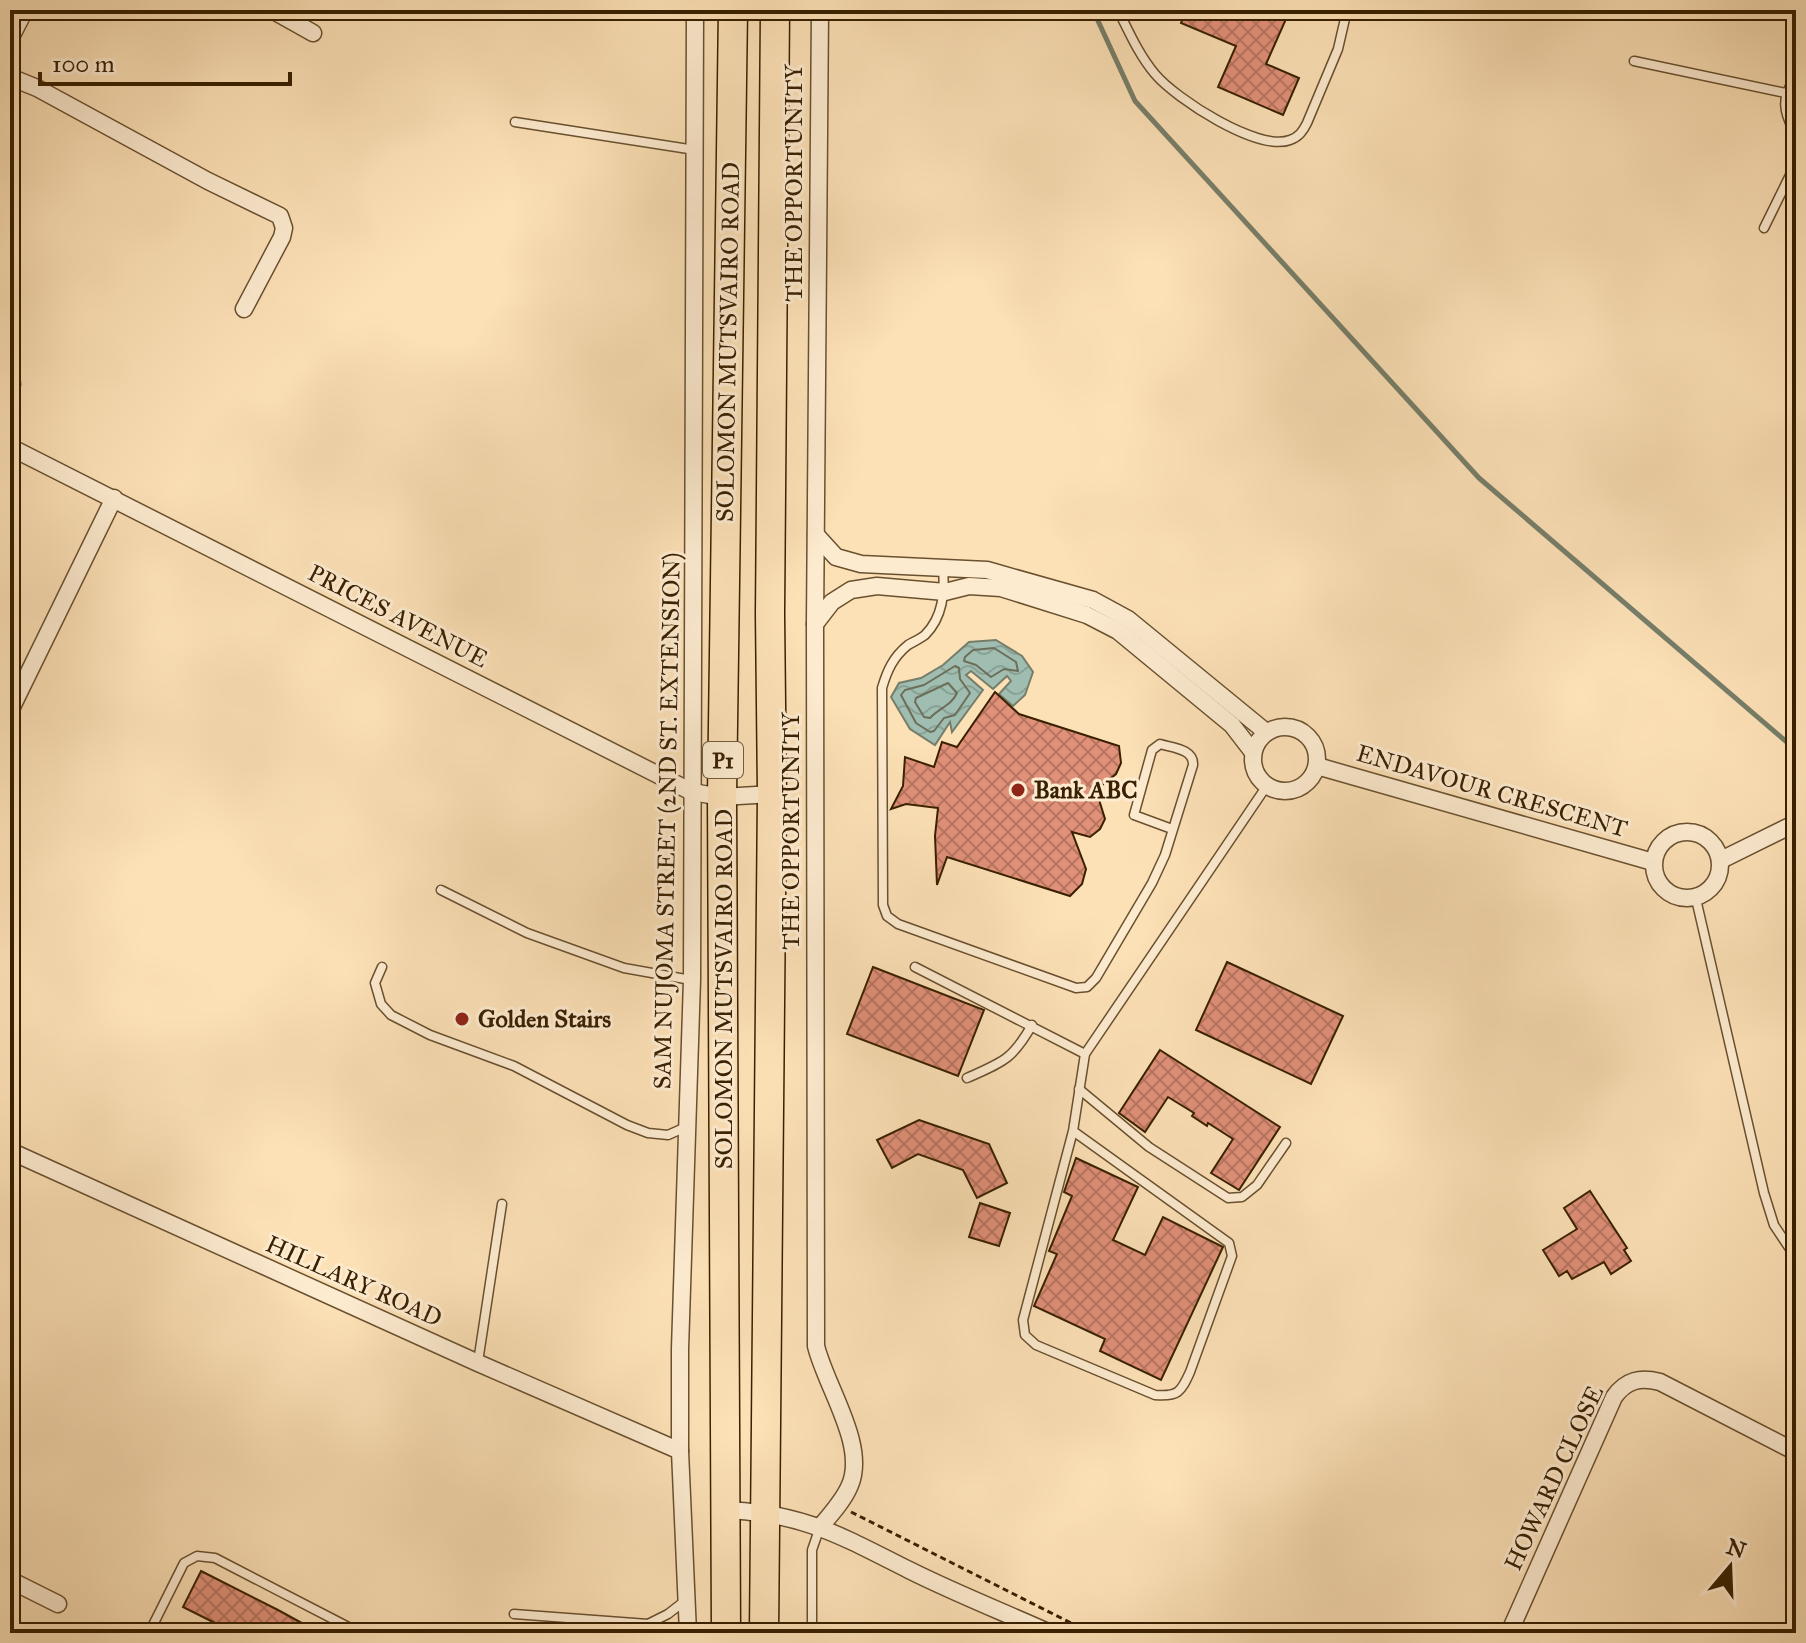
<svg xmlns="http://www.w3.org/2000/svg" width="1806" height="1643" font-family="'IM FELL Great Primer',serif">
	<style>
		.water { fill: url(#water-waves); stroke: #767e6a; stroke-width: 2 }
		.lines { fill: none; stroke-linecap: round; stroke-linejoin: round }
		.shore { stroke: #6c6e58; stroke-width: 2 }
		.stream { stroke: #767e6a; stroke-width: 5 }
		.building { fill: url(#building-cross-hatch); stroke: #382000; stroke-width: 2 }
		.lane-casing { stroke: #69502e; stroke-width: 11 }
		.street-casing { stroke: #69502e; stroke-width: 19 }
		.highway-casing { stroke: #382000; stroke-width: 31 }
		.path { stroke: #382000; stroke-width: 3; stroke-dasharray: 6 4; stroke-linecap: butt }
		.lane { stroke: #fdebd0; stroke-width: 8 }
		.street { stroke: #fdebd0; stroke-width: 16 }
		.highway { stroke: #fce0b6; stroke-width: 28 }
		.poi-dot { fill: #8f2418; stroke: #fdebd0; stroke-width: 3 }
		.labels { text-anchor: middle; stroke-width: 6; stroke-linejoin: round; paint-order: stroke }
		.shield { fill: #fdebd0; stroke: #735d3e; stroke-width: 2 }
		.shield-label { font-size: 22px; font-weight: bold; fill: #382000 }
		.street-label { font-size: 24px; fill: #382000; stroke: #fdebd0 }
		.poi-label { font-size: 24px; font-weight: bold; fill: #382000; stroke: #fdebd0; text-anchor: start }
	</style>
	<defs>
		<pattern id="water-waves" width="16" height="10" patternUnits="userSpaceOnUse" patternTransform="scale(2)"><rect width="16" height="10" fill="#9fbdb1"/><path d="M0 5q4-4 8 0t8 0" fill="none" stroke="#8aa296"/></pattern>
		<pattern id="building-cross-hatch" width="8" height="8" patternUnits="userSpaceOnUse" patternTransform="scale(2)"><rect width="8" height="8" fill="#e19079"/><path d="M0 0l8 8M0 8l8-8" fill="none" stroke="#b77561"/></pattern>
	</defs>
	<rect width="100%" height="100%" fill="#fce0b6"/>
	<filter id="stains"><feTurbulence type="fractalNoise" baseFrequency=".0025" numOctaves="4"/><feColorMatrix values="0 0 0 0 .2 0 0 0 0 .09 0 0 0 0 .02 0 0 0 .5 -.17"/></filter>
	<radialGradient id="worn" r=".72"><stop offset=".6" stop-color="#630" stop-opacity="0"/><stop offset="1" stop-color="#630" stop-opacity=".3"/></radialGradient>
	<polygon class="water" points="996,640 1022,656 1033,672 1025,695 1013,706 999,694 1011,681 1007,676 993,689 971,671 966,675 983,690 952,732 950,722 935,745 910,729 891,697 899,683 921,678 943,665 969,642"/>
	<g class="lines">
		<g class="shore">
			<polygon points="994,648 1016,662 1018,671 1004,669 991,677 976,665 964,661 965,657 973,650"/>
			<polygon points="955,666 959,668 960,679 970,693 955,715 944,718 934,731 930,732 916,723 901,695 905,690 924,685"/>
			<path d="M948,683L957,693C951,706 939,708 930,718L924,717L915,702L916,698Z"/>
		</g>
		<polyline class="stream" points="1093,10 1135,101 1479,478 1796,750"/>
	</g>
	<g class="building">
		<polygon points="1187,10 1290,10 1266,64 1299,78 1283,115 1218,87 1236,46 1181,23"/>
		<polygon points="995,692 1019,714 1119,746 1121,763 1116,774 1096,790 1105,819 1100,829 1090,837 1072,832 1086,869 1082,884 1070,896 947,857 937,885 935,836 938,808 906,804 891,809 903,786 905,757 934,767 942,742 957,747"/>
		<polygon points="1227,962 1343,1016 1311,1084 1196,1030"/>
		<polygon points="873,967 984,1010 958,1076 847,1034"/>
		<polygon points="1160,1050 1280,1127 1239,1190 1211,1173 1233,1139 1208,1123 1207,1126 1192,1116 1194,1113 1168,1097 1145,1132 1119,1113"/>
		<polygon points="919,1120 989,1144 1007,1183 977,1198 963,1170 918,1154 892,1168 877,1140"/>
		<polygon points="1076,1158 1138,1187 1113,1240 1145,1255 1163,1217 1223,1247 1161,1380 1100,1351 1105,1339 1034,1306 1057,1254 1049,1251 1072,1196 1064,1192"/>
		<polygon points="1590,1191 1627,1248 1624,1250 1631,1261 1611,1274 1604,1262 1572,1279 1567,1271 1559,1276 1543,1250 1577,1229 1564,1208"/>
		<polygon points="980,1203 1010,1213 999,1246 969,1237"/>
		<polygon points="201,1571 278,1610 320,1633 241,1633 228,1626 227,1629 183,1607"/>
	</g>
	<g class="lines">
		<g class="lane-casing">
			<g id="lane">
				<path d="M1118,10C1129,32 1139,55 1155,74C1176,99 1258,152 1290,140C1299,137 1303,131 1307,123L1338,49L1347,10"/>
				<polyline points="1634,61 1790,94"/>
				<polyline points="515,122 695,150"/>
				<polyline points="1764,228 1796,163"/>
				<polyline points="10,325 13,319"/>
				<polyline points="10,350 16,384 10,416"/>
				<path d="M943,568C945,592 943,617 925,635C920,639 913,642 908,645C893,657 887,671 882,688L883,905L887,916L898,924L1076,988L1087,987L1096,978L1152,883L1165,855L1193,765C1194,749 1173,748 1160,744L1152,750L1134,815L1172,829"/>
				<polyline points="441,890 527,933 624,968 691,980"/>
				<polyline points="1696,899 1764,1193 1774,1225 1796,1258"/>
				<polyline points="382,967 375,983 381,1004 391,1015 430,1035 514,1066 627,1125 648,1133 668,1135 686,1127"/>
				<polyline points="915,967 1085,1054"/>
				<path d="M967,1078C1003,1062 1012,1060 1032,1025"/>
				<polyline points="1079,1089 1149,1147 1228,1198 1242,1197 1257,1185 1286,1143"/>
				<path d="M1073,1131L1229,1243L1232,1256L1190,1372C1181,1392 1178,1397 1155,1395L1036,1345L1025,1335L1023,1320L1073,1131L1085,1054L1266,787"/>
				<polyline points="478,1362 502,1204"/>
				<polyline points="514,1614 648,1624 668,1614 686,1600"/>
				<polyline points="149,1633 184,1563 197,1556 215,1558 360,1633"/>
				<polyline points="812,1633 812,1550 820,1527"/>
			</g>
		</g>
		<g class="street-casing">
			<g id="street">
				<polyline points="272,10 313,33"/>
				<path d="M820,10L815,624L816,1346C826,1387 867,1445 850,1485C844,1500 831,1514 821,1526"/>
				<polyline points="10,39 25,10"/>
				<polyline points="10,77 37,88 208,181 280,216 284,228 282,237 244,309"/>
				<path d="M1796,84C1786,99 1788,111 1796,126"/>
				<polyline points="10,447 692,792 722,797 772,794"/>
				<polyline points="816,535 836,557 861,564 987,570 1093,600 1128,619 1266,732"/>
				<polyline points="815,624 832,602 851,590 877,586 945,592 969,586 1001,588 1087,615 1118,631 1232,725 1252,751"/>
				<polyline points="10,711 114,498"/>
				<circle cx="1285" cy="759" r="32"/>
				<polyline points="1317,766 1653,862"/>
				<circle cx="1687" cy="865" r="33"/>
				<polyline points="1721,860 1796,823"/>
				<polyline points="10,1151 478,1363 680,1451"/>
				<path d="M725,1510C804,1513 841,1536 909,1570C955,1593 1003,1612 1050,1633"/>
				<polyline points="10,1580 58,1604"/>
				<polyline points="688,1633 680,1451 680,1349 692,980 695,10"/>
				<path d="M1509,1633L1614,1397C1626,1380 1640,1377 1660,1382L1796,1452"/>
			</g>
		</g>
		<g class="highway-casing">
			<g id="highway">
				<polyline points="726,1633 722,797 733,10"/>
				<polyline points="764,1633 772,794 770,614 775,10"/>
			</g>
		</g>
		<polyline class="path" points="851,1512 1091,1633"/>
		<use href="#lane" class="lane"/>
		<use href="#street" class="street"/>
		<use href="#highway" class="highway"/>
	</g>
	<g class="poi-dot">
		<circle cx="1018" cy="790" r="8"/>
		<circle cx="462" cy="1019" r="8"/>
	</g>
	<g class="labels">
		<rect class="shield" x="703" y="742" width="40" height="36" rx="6"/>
		<g class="shield-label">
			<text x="723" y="768">P1</text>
		</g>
		<g class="street-label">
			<text transform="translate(794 183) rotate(-90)" y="8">THE OPPORTUNITY</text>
			<text transform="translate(728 342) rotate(-89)" y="8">SOLOMON MUTSVAIRO ROAD</text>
			<text transform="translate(398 616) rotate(27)" y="8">PRICES AVENUE</text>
			<text transform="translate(1492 791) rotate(16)" y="8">ENDAVOUR CRESCENT</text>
			<text transform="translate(667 821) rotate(-89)" y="8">SAM NUJOMA STREET (2ND ST. EXTENSION)</text>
			<text transform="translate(791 831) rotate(-90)" y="8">THE OPPORTUNITY</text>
			<text transform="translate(724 989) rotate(-90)" y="8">SOLOMON MUTSVAIRO ROAD</text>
			<text transform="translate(354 1281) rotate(24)" y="8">HILLARY ROAD</text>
			<text transform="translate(1554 1478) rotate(-65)" y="8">HOWARD CLOSE</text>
		</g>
		<g class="poi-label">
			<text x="1034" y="798">Bank ABC</text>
			<text x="478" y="1027">Golden Stairs</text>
		</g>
	</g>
	<rect width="1806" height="1643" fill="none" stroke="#fce0b6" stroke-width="40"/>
	<rect x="12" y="12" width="1782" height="1619" fill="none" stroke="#382000" stroke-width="4"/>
	<rect x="20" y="20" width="1766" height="1603" fill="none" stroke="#382000" stroke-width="2"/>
	<g transform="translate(1730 1567) rotate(19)" stroke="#fdebd0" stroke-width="6" paint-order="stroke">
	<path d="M0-6L14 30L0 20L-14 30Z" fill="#382000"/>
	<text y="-12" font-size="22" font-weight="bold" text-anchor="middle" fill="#382000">N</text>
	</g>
	<path d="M40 72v12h250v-12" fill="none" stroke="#382000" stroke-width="4"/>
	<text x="52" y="72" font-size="24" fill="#382000" stroke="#fdebd0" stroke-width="6" paint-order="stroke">100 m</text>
	<rect width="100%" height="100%" filter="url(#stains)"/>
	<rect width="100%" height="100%" fill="url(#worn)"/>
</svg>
